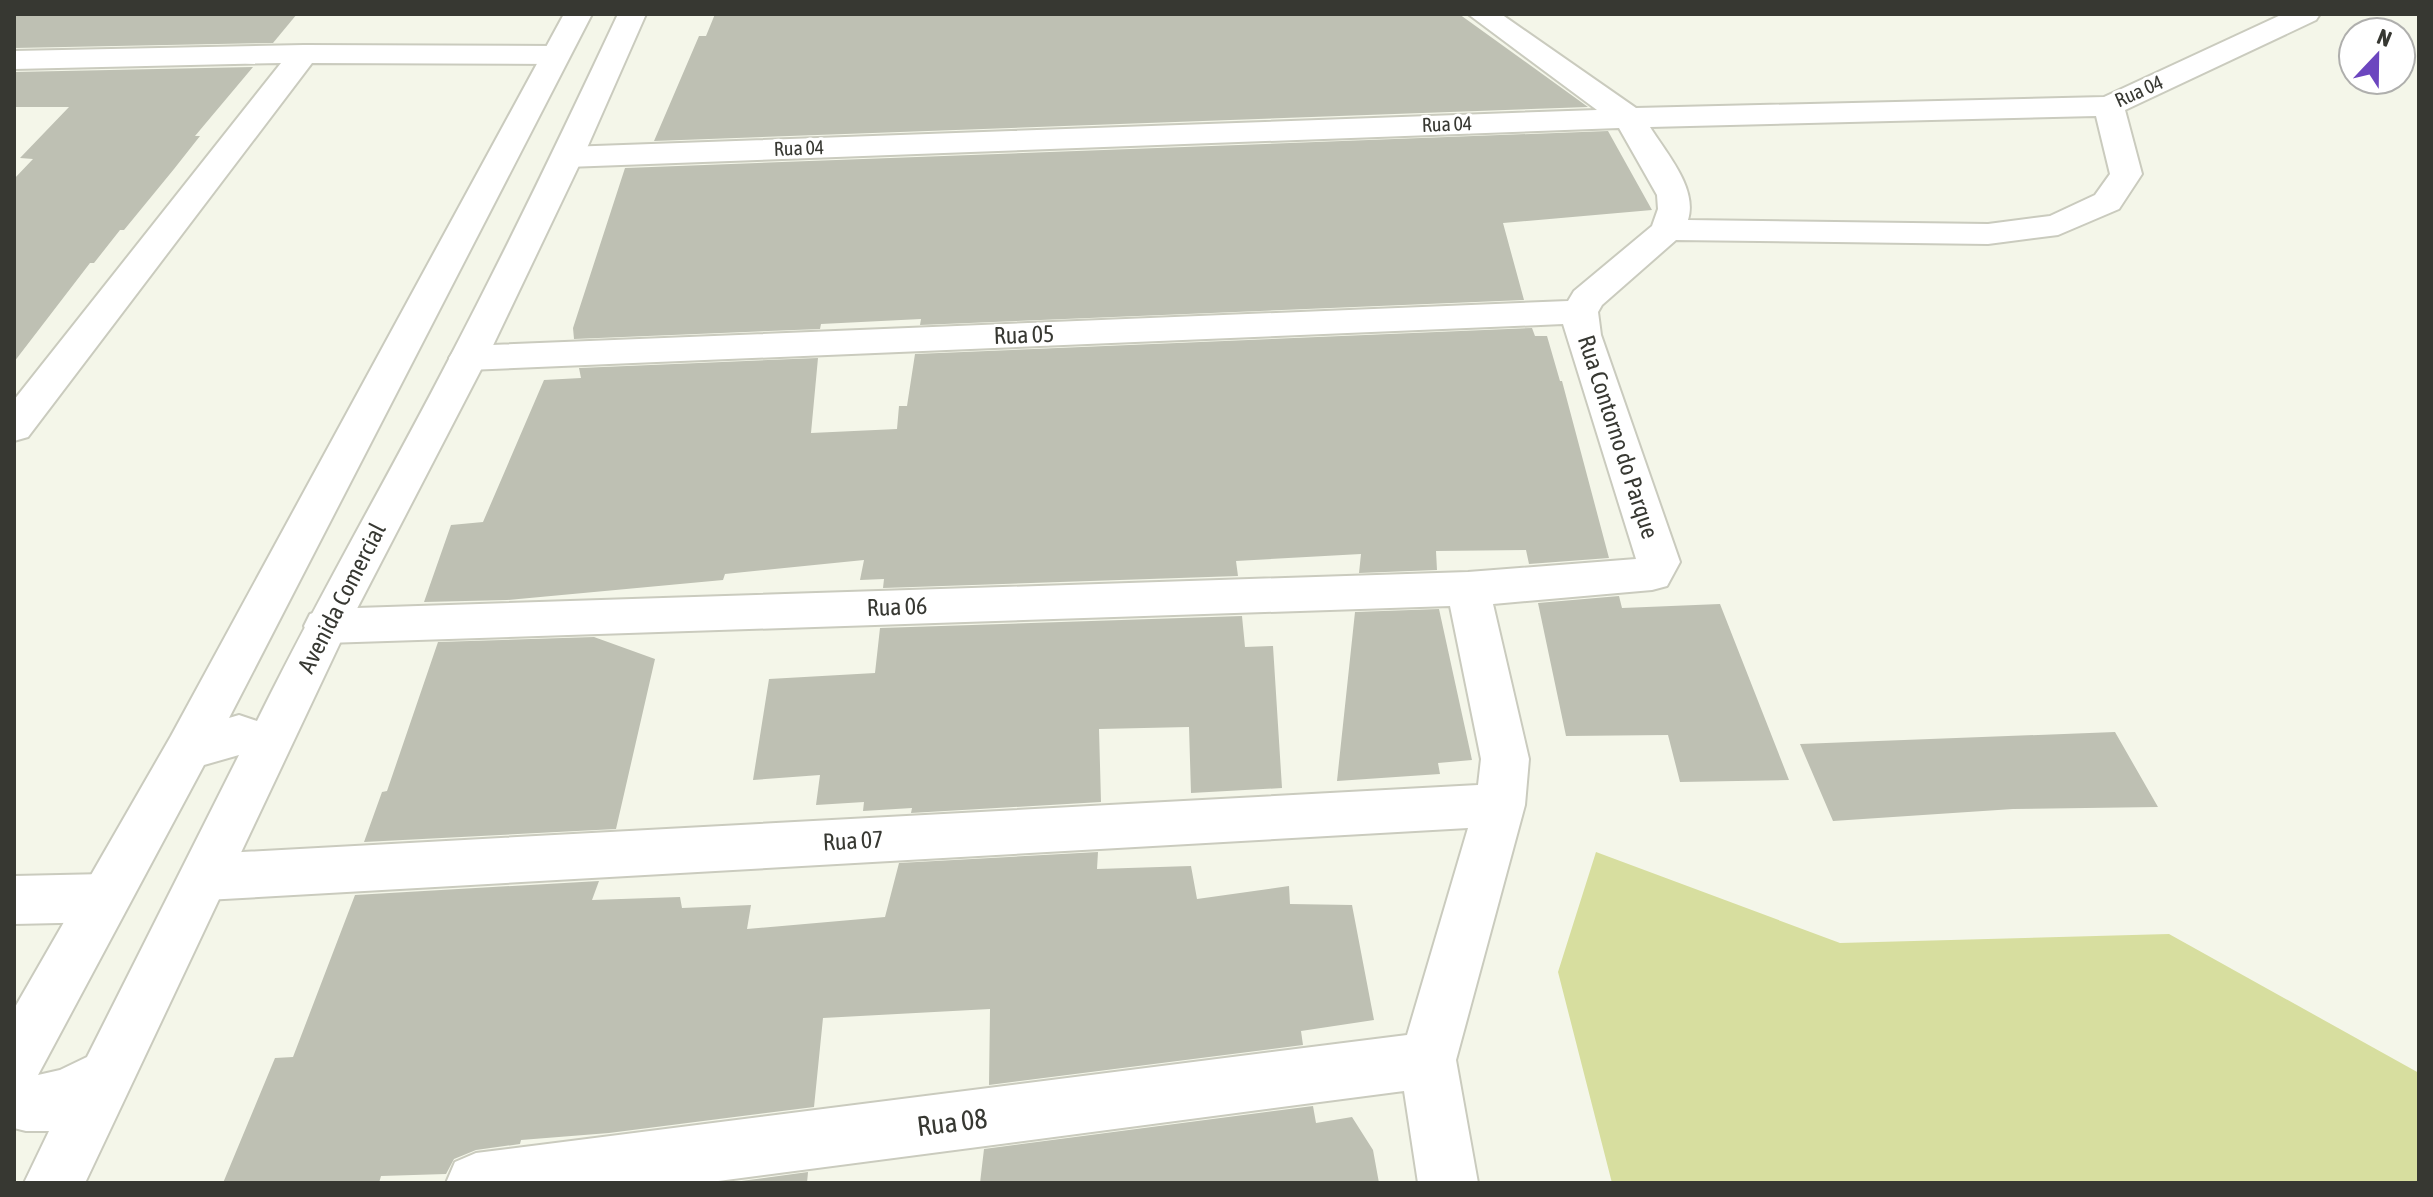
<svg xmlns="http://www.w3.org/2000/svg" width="2433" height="1197" font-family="'Asap Condensed',sans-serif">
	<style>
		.green { fill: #d7de9f }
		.building { fill: #bec0b3 }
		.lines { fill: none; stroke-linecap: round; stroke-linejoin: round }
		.minor-casing { stroke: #cacbbe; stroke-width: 4 }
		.tertiary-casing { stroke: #cacbbe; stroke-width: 4 }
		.minor { fill: #fff; fill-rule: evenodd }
		.tertiary { fill: #fff; fill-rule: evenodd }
		.labels { text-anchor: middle; stroke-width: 6; stroke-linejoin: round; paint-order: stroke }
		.far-street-label { font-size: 20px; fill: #373832; stroke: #fff }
		.street-label { font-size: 24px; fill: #373832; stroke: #fff }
		.near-street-label { font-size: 28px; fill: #373832; stroke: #fff }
	</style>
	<rect width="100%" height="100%" fill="#f4f6e9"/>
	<polygon class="green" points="1596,852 1840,943 2169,934 2419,1073 2419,1183 1612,1183 1558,972"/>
	<g class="building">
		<polygon points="14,14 297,14 273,43 14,48"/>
		<polygon points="715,14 1459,14 1588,107 654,141 699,36 706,36"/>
		<polygon points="253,67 195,136 200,136 174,169 124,230 120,230 94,263 90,263 14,362 14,179 33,159 20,158 69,107 14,107 14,72"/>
		<polygon points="1608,131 1652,210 1503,223 1524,300 920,325 921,319 821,324 820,329 574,339 573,328 625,168"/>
		<polygon points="1532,328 1535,336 1547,336 1560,381 1562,381 1609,558 1529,564 1526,550 1436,551 1437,570 1359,573 1361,554 1236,561 1238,576 883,588 884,579 860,580 864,560 725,574 723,580 507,600 424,602 451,525 483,522 544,380 581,378 579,368 818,358 811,433 897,429 899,406 907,406 915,354"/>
		<polygon points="1619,596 1622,608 1720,604 1789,780 1680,782 1668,735 1566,736 1538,603"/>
		<polygon points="1439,609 1472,760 1438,763 1440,774 1337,781 1355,612"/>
		<polygon points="1242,616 1245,647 1273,646 1282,788 1191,793 1189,727 1099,729 1101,802 911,813 912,808 863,811 864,802 816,805 820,775 753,780 769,679 875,673 880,628"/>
		<polygon points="594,637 655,659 616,829 364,842 382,792 387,791 438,642"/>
		<polygon points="2115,732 2158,807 2013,809 1833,821 1800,744"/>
		<polygon points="1098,852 1097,869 1191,866 1197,899 1289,886 1290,904 1352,905 1374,1020 1301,1031 1303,1045 989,1085 990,1009 823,1018 814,1107 609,1133 521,1140 520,1144 476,1150 454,1159 446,1174 381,1176 379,1183 223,1183 275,1058 293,1057 355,895 599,881 592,900 680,897 682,908 751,905 747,929 885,917 899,863"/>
		<polygon points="1313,1106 1316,1123 1352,1117 1373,1150 1379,1183 980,1183 984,1149"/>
		<polygon points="808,1172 807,1183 726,1183"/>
	</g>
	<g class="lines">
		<g class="minor-casing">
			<g id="minor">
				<path d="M1468,14H1501L1636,108L2104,97L2283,14H2320L2316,20L2125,110L2142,174L2119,209L2058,235L1988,244L1676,240L1602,305L1598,312L1601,335L1680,562L1667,586L1652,590L1493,604L1529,759L1525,805L1456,1060L1478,1183H1418L1404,1091L703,1183H446L455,1162L476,1153L1407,1035L1468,828L206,900L188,893L180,877L188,861L206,854L1478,785L1481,759L1450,606L326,643L310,638L304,626L310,614L326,609L1468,572L1636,559L1563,324L468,370L455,367L449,358L455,349L468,346L1568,301L1574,291L1652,226L1658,209L1657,195L1619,128L567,167L556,164L551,157L556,150L567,147L1597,110ZM2096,116L2110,174L2095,195L2050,216L1988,224L1688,220C1698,188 1666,153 1650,127Z"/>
				<polygon points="304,45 555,46 565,49 570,55 565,61 555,64 312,63 28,437 14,441 14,400 281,63 14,69 14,51"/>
				<polygon points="105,874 123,881 131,898 123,915 105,922 14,924 14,876"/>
			</g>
		</g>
		<g class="tertiary-casing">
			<path id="tertiary" d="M564,14H592L229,718L239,715L257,721C318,597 387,479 450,357C509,244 564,129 618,14H646L583,157L487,358L348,626L85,1183H24L49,1131H26L14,1128V1009L171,736ZM239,755L87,1057L60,1070L38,1075L204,765Z"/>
		</g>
		<use href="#minor" class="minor"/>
		<use href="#tertiary" class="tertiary"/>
	</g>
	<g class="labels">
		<g class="far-street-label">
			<text transform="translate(2139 91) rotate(-24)" y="7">Rua 04</text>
			<text transform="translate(1447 124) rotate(-2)" y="7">Rua 04</text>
			<text transform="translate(799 148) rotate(-2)" y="7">Rua 04</text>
		</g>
		<g class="street-label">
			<text transform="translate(1024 335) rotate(-2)" y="8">Rua 05</text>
			<text transform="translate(1618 437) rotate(72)" y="8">Rua Contorno do Parque</text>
			<text transform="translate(342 598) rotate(-63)" y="8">Avenida Comercial</text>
			<text transform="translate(897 607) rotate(-2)" y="8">Rua 06</text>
			<text transform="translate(853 841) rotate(-3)" y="8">Rua 07</text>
		</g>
		<g class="near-street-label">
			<text transform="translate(952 1122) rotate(-7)" y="10">Rua 08</text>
		</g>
	</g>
	<rect width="2433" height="1197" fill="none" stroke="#373832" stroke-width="32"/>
	<g transform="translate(2377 56) rotate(22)"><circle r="38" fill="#ffffff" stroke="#afafad" stroke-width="2"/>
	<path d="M0-6L14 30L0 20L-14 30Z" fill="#6c46bf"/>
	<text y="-12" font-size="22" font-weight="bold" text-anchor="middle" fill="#373832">N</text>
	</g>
</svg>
